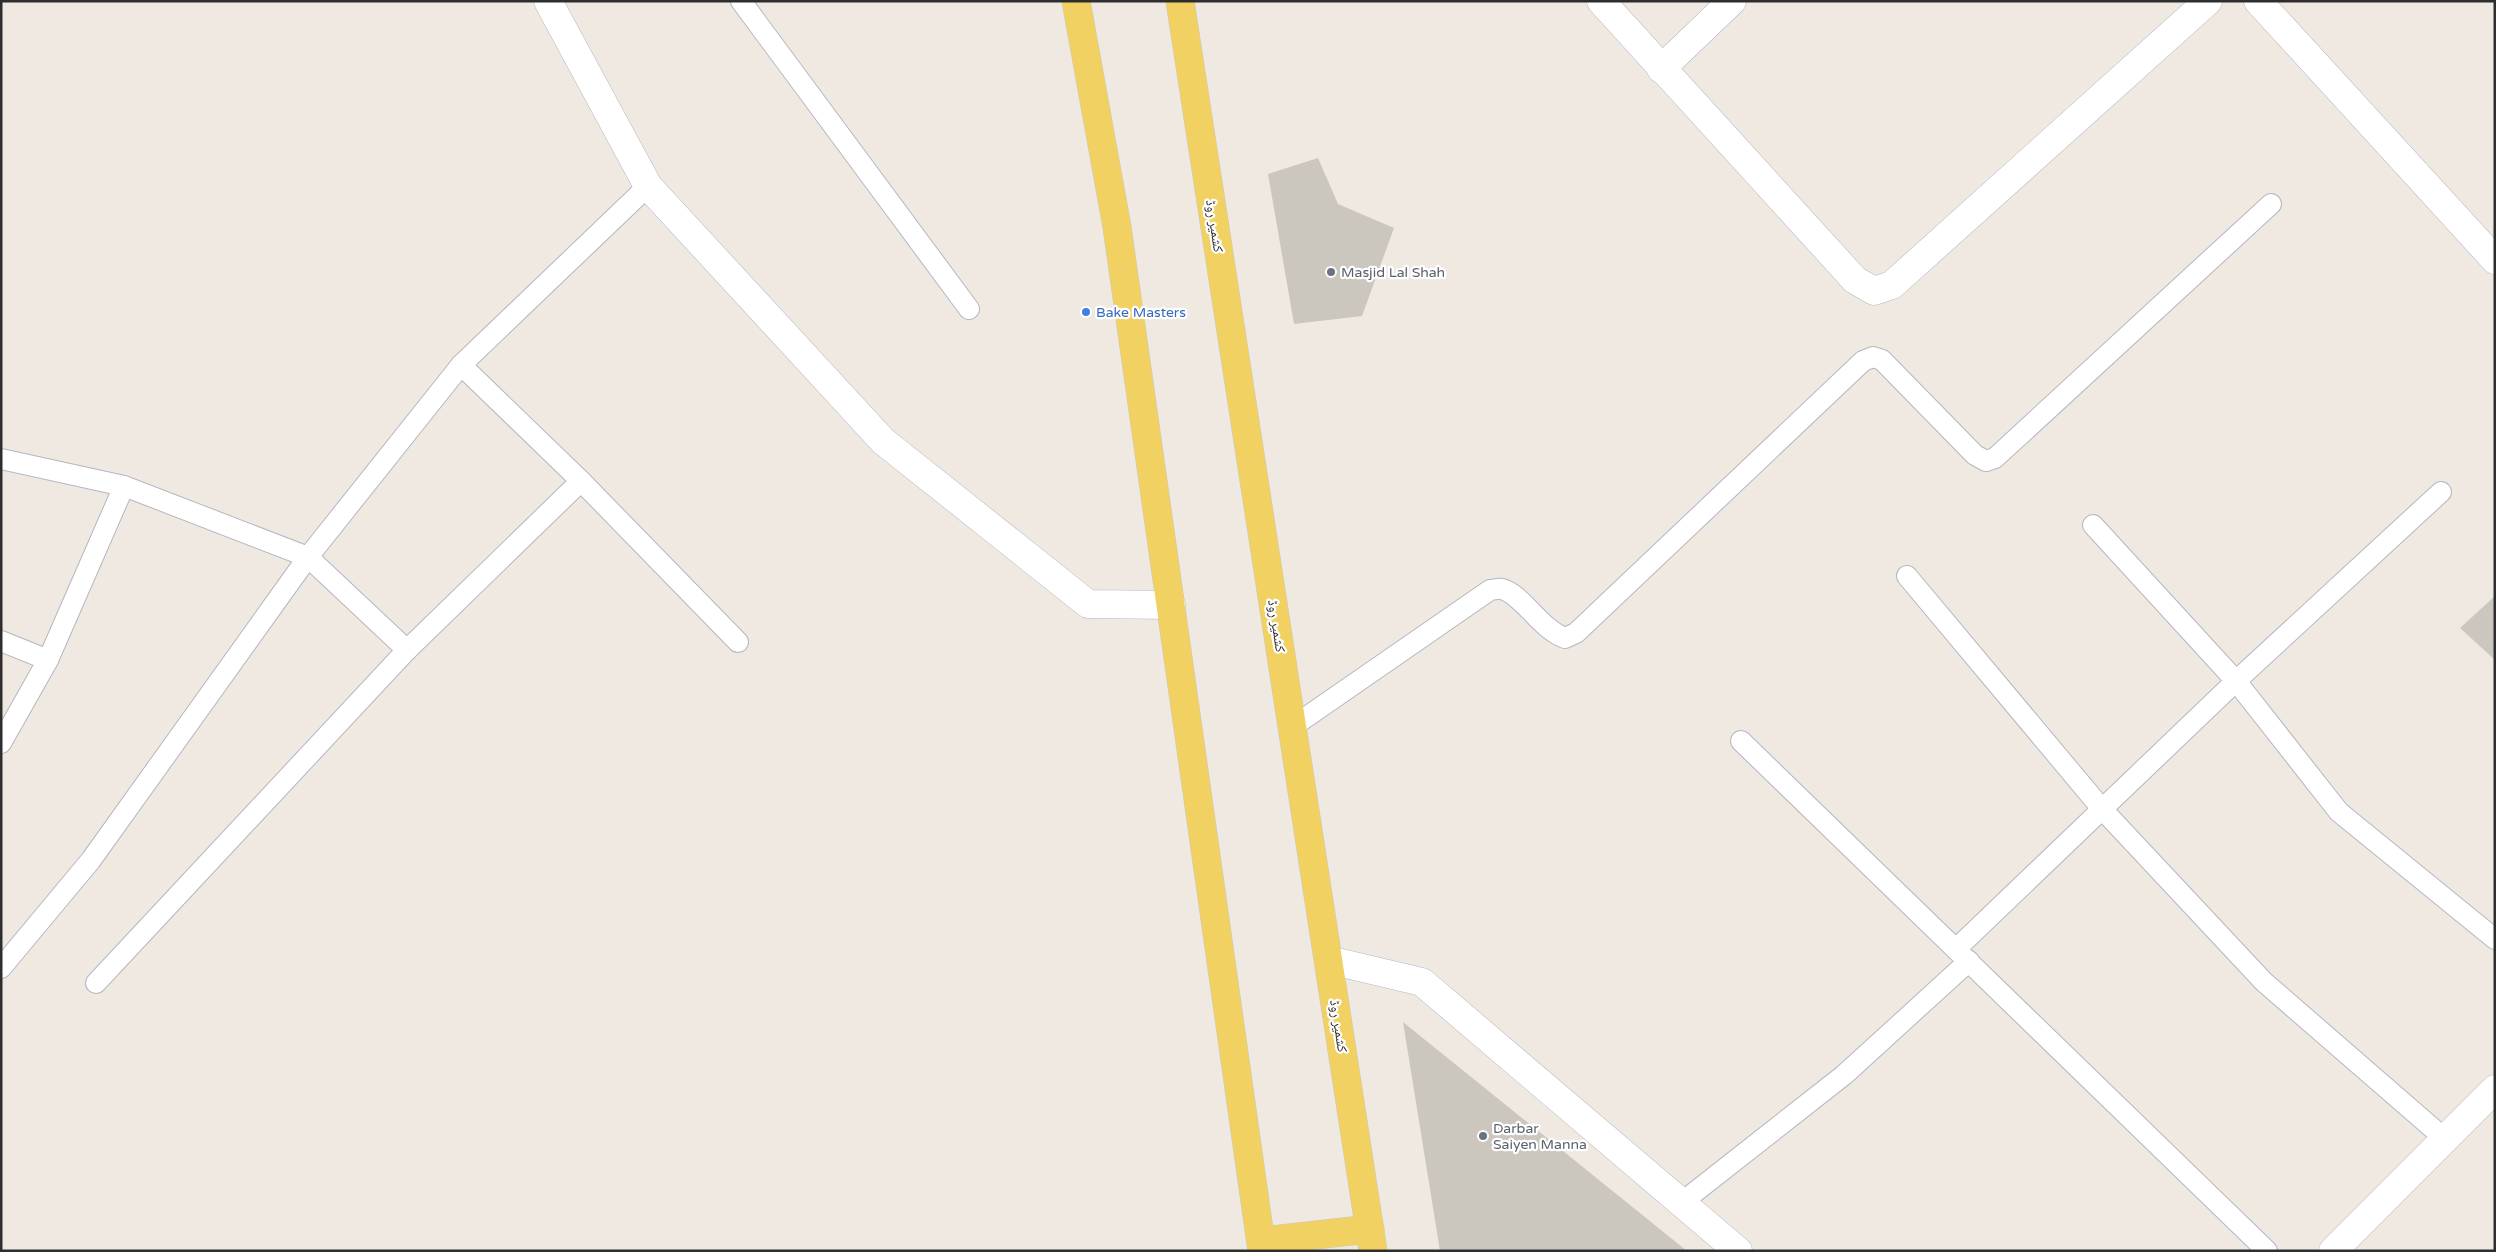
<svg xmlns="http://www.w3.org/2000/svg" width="2496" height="1252" font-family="'Varela Round','Noto Naskh Arabic',sans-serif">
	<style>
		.building { fill: #cbc7bf }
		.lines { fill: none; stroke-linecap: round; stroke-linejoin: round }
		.lane-casing { stroke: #b4b7c1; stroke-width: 22 }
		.street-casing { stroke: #b4b7c1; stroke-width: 29 }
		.secondary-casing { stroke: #b4b7c1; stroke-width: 29 }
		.primary-casing { stroke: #c9c9c9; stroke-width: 29 }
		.lane { stroke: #fff; stroke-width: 20 }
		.street { stroke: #fff; stroke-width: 28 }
		.secondary { stroke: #fff; stroke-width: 28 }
		.primary { stroke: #f2d163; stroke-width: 28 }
		.worship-dot { fill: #6b7280; stroke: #fff; stroke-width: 2 }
		.shop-dot { fill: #3f7fe0; stroke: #fff; stroke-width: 2 }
		.labels { text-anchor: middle; stroke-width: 4.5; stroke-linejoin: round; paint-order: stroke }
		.street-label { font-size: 14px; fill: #2e2e2e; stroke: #fff }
		.worship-label { font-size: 14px; fill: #5b616d; stroke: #fff; text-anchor: start }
		.shop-label { font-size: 14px; fill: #366cbe; stroke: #fff; text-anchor: start }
	</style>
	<rect width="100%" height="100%" fill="#efe9e1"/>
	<g class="building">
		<polygon points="1318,158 1338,204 1394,228 1362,316 1294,324 1268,174"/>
		<polygon points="2495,596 2495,660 2460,628"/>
		<polygon points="1403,1022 1687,1251 1440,1251"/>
	</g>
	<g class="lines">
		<g class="lane-casing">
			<g id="lane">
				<polyline points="741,1 969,309"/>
				<polyline points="461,365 581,481 738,642"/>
				<polyline points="1,459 124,486 308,557 407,650"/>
				<polyline points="2093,525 2236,681 2339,812 2495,939"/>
				<polyline points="1907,576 2102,809 2264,982 2445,1139"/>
				<polyline points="1,641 48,660"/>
				<path d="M1292,727L1490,590C1493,590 1498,588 1502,589C1522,594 1540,629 1565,638L1576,633L1863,361L1873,357L1882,360L1975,455L1986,461L1995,458L2271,204"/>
				<polyline points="1741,741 2267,1251"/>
				<polyline points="1,743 48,660 124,486"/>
				<polyline points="1956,949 2236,681 2441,492"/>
				<polyline points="1,968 91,860 308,557 461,365 648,186"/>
				<polyline points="96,983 407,650 581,481"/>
				<polyline points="1681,1203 1844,1075 1969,961"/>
			</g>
		</g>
		<g class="street-casing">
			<g id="street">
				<polyline points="548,1 648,186 883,441 1088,604 1171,605"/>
				<polyline points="1601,1 1855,280 1874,291 1892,285 2208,1"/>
				<polyline points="2258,1 2495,260"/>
				<polyline points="1661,69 1732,1"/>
				<polyline points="1329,960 1422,982 1738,1251"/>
			</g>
		</g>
		<g class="secondary-casing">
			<polyline id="secondary" points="2333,1251 2495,1089"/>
		</g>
		<g class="primary-casing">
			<g id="primary">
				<polyline points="1076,1 1117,227 1262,1251"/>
				<polyline points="1180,1 1373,1251"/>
				<polyline points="1261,1241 1370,1229"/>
			</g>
		</g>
		<use href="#lane" class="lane"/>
		<use href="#street" class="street"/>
		<use href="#secondary" class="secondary"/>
		<use href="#primary" class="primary"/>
	</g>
	<g class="worship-dot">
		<circle cx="1331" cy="272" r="5"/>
		<circle cx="1483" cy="1136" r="5"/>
	</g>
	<circle class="shop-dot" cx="1086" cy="312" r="5"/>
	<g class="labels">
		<g class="street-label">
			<text transform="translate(1215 226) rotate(81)" y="5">کشمیر روڈ</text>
			<text transform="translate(1277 626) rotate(81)" y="5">کشمیر روڈ</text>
			<text transform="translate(1339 1026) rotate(81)" y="5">کشمیر روڈ</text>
		</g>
		<g class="worship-label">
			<text x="1341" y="277">Masjid Lal Shah</text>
			<text x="1493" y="1133">Darbar<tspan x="1493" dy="16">Saiyen Manna</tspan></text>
		</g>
		<g class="shop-label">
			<text x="1096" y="317">Bake Masters</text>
		</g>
	</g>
	<rect width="2496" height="1252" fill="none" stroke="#2e2e2e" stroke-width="5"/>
</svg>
